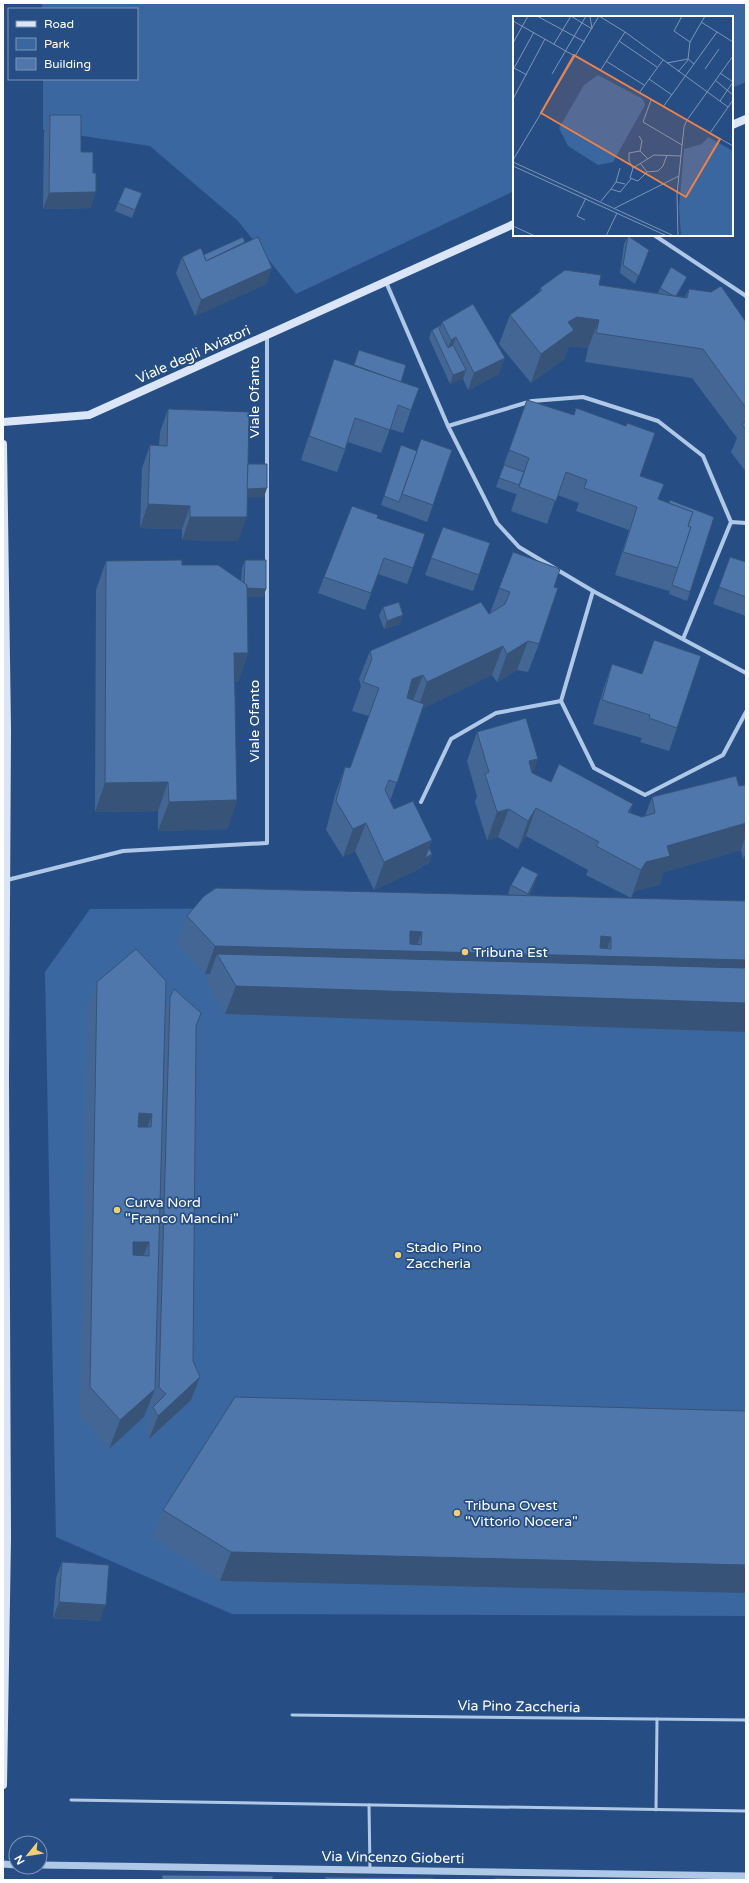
<svg xmlns="http://www.w3.org/2000/svg" width="749" height="1883" font-family="'Varela Round',sans-serif">
	<style>
		.green { fill: #3b67a1 }
		.lines { fill: none; stroke-linecap: round; stroke-linejoin: round }
		.service { stroke: #b0c8e8; stroke-width: 3 }
		.minor { stroke: #b0c8e8; stroke-width: 4 }
		.tertiary { stroke: #b0c8e8; stroke-width: 7 }
		.secondary { stroke: #dae6f7; stroke-width: 8 }
		.wall { fill: #446694 }
		.shaded-wall { fill: #375378 }
		.building { fill: #4f77ac; stroke: #375378; fill-rule: evenodd }
		.poi-dot { fill: #f0cf75; stroke: #264e84; stroke-width: 1.5 }
		.labels { text-anchor: middle; stroke-width: 3.5; stroke-linejoin: round; paint-order: stroke }
		.street-label { font-size: 14px; fill: #fff; stroke: #264e84 }
		.poi-label { font-size: 14px; fill: #fff; stroke: #264e84; text-anchor: start }
		.inset-road { fill: none; stroke: #7d95b5; stroke-width: 1 }
		.view { fill: #ee8249; fill-opacity: 0.15; stroke: #ee8249; stroke-width: 2 }
		.inset-edge { fill: none; stroke: #fff; stroke-width: 2 }
	</style>
	<rect width="100%" height="100%" fill="#264e84"/>
	<g class="green">
		<polygon points="42,3 746,3 746,82 732,88 732,17 514,17 514,191 296,294 238,221 150,146 43,130 43,79 137,79 137,9 42,9"/>
		<polygon points="746,907 746,1616 232,1614 56,1537 45,972 90,909"/>
	</g>
	<g class="lines">
		<g class="service">
			<polyline points="292,1715 746,1720"/>
			<polyline points="71,1800 746,1811"/>
			<polyline points="369,1805 370,1870"/>
			<polyline points="656,1810 657,1719"/>
		</g>
		<g class="minor">
			<polyline points="654,235 746,296"/>
			<polyline points="386,282 448,426 497,523 519,547 593,591 746,673"/>
			<polyline points="448,426 532,401 583,397 658,421 703,456 731,522"/>
			<polyline points="593,591 561,701 594,768 645,795 723,755 746,712"/>
			<polyline points="683,639 731,522 746,523"/>
			<polyline points="421,802 451,739 496,713 561,701"/>
			<polyline points="7,880 123,851 267,843 267,335"/>
		</g>
		<g class="tertiary">
			<polyline points="3,1864 16,1865"/>
			<polyline points="40,1865 746,1876"/>
		</g>
		<g class="secondary">
			<polyline points="732,125 746,119"/>
			<polyline points="3,422 89,415 514,224"/>
			<polyline points="3,444 7,730 5,1078 7,1539 3,1785"/>
		</g>
	</g>
	<g class="wall">
		<polygon points="50,115 81,152 93,173 96,192 90,208 43,209 44,132"/>
		<polygon points="142,193 132,218 115,211 118,203"/>
		<polygon points="628,236 649,250 635,284 620,273 624,244"/>
		<polygon points="245,242 272,268 266,284 195,316 176,273 182,257 203,255"/>
		<polygon points="599,285 658,293 660,288 683,285 677,296 685,297 689,289 746,322 746,472 731,452 737,438 692,378 585,362 588,348 569,346 564,359 531,383 499,344 510,315 539,293 540,288"/>
		<polygon points="442,322 499,374 468,390 463,379 450,384 429,338 432,330 441,325"/>
		<polygon points="334,359 401,382 411,410 403,433 390,429 381,453 348,442 337,472 301,460 326,382"/>
		<polygon points="527,400 640,476 658,500 690,592 687,601 669,594 670,589 669,591 615,575 629,530 576,511 579,503 557,495 547,524 511,511 517,493 516,494 496,487"/>
		<polygon points="168,409 248,464 264,497 247,497 238,541 182,540 182,529 140,528 142,468 150,445 159,445 160,432"/>
		<polygon points="398,454 433,505 427,522 381,505"/>
		<polygon points="377,518 413,568 407,584 378,574 365,610 318,593 324,577"/>
		<polygon points="443,527 479,575 473,591 425,575"/>
		<polygon points="513,552 554,587 539,644 528,672 517,670 497,682 492,675 423,708 390,801 394,809 432,840 429,848 432,854 429,863 422,866 421,868 374,890 355,851 343,857 326,830 335,795 345,767 350,768 369,716 352,711 361,686 359,679 370,651 490,613"/>
		<polygon points="730,557 746,562 746,616 713,604"/>
		<polygon points="245,560 266,589 263,597 247,597 248,653 238,682 235,682 237,800 227,829 158,831 158,811 95,812 96,590 106,561 182,565 241,581 242,568"/>
		<polygon points="383,607 400,624 384,629 379,616"/>
		<polygon points="612,664 677,728 669,751 640,742 642,738 593,724 604,687"/>
		<polygon points="477,732 533,773 551,782 633,804 630,813 642,817 645,816 652,797 739,786 746,785 746,858 743,859 741,850 664,872 660,884 635,891 631,898 746,901 746,1032 225,1014 206,983 210,974 205,974 177,944 187,916 512,895 508,894 511,885 535,883 529,896 631,898 586,875 588,870 526,836 518,849 498,837 487,840 475,802 477,796 467,761"/>
		<polygon points="97,982 165,1010 170,997 196,1026 196,1036 193,1361 200,1377 191,1400 149,1439 145,1430 152,1412 150,1410 151,1400 144,1417 109,1449 80,1416 87,1011"/>
		<polygon points="746,1411 220,1581 153,1538 163,1510"/>
		<polygon points="62,1562 100,1621 53,1618 56,1578"/>
	</g>
	<g class="shaded-wall">
		<polygon points="96,192 90,208 43,209 49,193"/>
		<polygon points="272,268 266,284 195,316 201,300"/>
		<polygon points="687,277 683,285 672,305 675,297"/>
		<polygon points="577,317 599,320 588,348 569,346 564,359 531,383 541,354 568,322"/>
		<polygon points="456,337 450,354 445,357 451,340"/>
		<polygon points="505,358 499,374 468,390 474,373"/>
		<polygon points="466,370 463,379 450,384 453,375"/>
		<polygon points="267,488 264,497 239,498 242,489"/>
		<polygon points="148,504 190,506 182,529 140,528"/>
		<polygon points="190,517 247,517 238,541 182,540"/>
		<polygon points="244,588 266,589 263,597 241,597"/>
		<polygon points="403,615 400,624 384,629 387,621"/>
		<polygon points="528,641 517,670 497,682 507,654"/>
		<polygon points="503,646 492,675 417,711 427,682"/>
		<polygon points="234,653 248,653 238,682 224,682"/>
		<polygon points="423,675 412,703 402,708 412,679"/>
		<polygon points="538,759 528,787 529,761"/>
		<polygon points="168,782 158,811 95,812 105,783"/>
		<polygon points="237,800 227,829 158,831 169,802"/>
		<polygon points="633,804 623,833 628,812"/>
		<polygon points="536,808 526,836 518,849 528,821"/>
		<polygon points="509,809 498,837 487,840 497,812"/>
		<polygon points="366,823 355,851 343,857 353,829"/>
		<polygon points="746,823 746,835 741,850 664,872 660,884 635,891 631,898 641,870 646,862 667,846"/>
		<polygon points="432,840 425,858 432,854 429,863 422,866 421,868 374,890 384,862"/>
		<polygon points="746,852 746,858 743,859"/>
		<polygon points="538,874 535,883 525,902 528,894"/>
		<polygon points="410,931 422,932 415,951 601,936 611,937 605,956 746,960 746,989 217,954 210,974 205,974 215,946"/>
		<polygon points="236,986 746,1003 746,1032 225,1014"/>
		<polygon points="139,1113 152,1114 142,1143 129,1142"/>
		<polygon points="133,1242 149,1242 138,1270 123,1270"/>
		<polygon points="200,1377 191,1400 149,1439 158,1416"/>
		<polygon points="155,1389 144,1417 109,1449 120,1420"/>
		<polygon points="231,1552 746,1565 746,1593 220,1581"/>
		<polygon points="59,1602 106,1605 100,1621 53,1618"/>
	</g>
	<g class="building">
		<polygon points="50,115 81,115 81,152 93,152 93,173 96,173 96,192 49,193"/>
		<polygon points="125,187 142,193 135,210 118,203"/>
		<polygon points="628,236 649,250 639,276 623,265"/>
		<polygon points="243,237 245,242 206,261 203,255"/>
		<polygon points="258,237 272,268 201,300 182,257 201,248 206,261"/>
		<polygon points="671,267 687,277 676,296 674,296 660,288"/>
		<polygon points="565,270 601,275 599,285 687,298 689,289 711,292 721,286 746,322 746,408 703,349 596,333 599,320 577,317 568,322 574,330 541,354 510,315 542,290 540,288"/>
		<polygon points="473,304 505,358 474,373 456,337 451,340 442,322"/>
		<polygon points="441,325 439,329 448,348 453,345 466,370 453,375 432,330"/>
		<polygon points="359,350 406,365 401,382 354,365"/>
		<polygon points="334,359 419,388 411,410 398,405 390,430 355,418 345,449 309,436"/>
		<polygon points="527,400 574,415 576,408 626,426 627,423 655,433 640,476 664,484 658,499 693,512 688,526 691,527 678,568 623,552 637,507 584,488 587,480 566,472 556,501 519,487 529,458 509,450"/>
		<polygon points="168,409 249,412 247,517 190,517 190,506 148,504 150,445 167,446"/>
		<polygon points="746,421 746,430 742,424"/>
		<polygon points="421,439 452,450 433,505 402,494"/>
		<polygon points="401,445 417,451 399,502 384,496"/>
		<polygon points="248,464 267,464 267,488 247,489"/>
		<polygon points="504,465 524,472 519,485 499,478"/>
		<polygon points="670,500 714,517 690,592 672,585 691,527 688,526 693,512 669,503"/>
		<polygon points="352,506 378,515 377,518 425,534 413,568 384,558 371,593 324,577"/>
		<polygon points="443,527 490,543 479,575 431,558"/>
		<polygon points="513,552 560,569 554,587 558,588 539,644 528,641 507,654 503,646 427,682 423,675 412,679 407,698 424,704 397,783 389,780 385,790 394,809 413,801 432,840 384,862 366,823 353,829 336,801 345,767 350,768 379,688 363,682 372,659 370,651 481,602 489,614 505,604 510,592 499,588"/>
		<polygon points="730,557 746,562 746,597 719,587"/>
		<polygon points="182,560 182,565 218,565 247,585 248,653 234,653 237,800 169,802 168,782 105,783 106,561"/>
		<polygon points="245,560 266,560 266,589 247,588 247,585 244,583"/>
		<polygon points="399,602 403,615 387,621 383,607"/>
		<polygon points="654,640 701,656 677,728 649,718 650,715 602,700 612,664 642,674"/>
		<polygon points="526,718 538,759 529,761 532,773 551,782 559,764 633,804 628,812 642,817 655,813 652,797 736,776 739,786 746,785 746,823 667,846 670,856 646,862 641,870 596,846 599,842 536,808 528,821 509,809 497,812 485,774 489,772 477,732"/>
		<polygon points="429,848 432,854 425,858"/>
		<polygon points="522,866 538,874 528,894 511,885"/>
		<path d="M216,888L746,901V960L215,946L187,916L204,896ZM410,931L422,932L421,945L410,944ZM601,936L611,937V949L600,948Z"/>
		<path d="M136,949L166,981L155,1389L120,1420L90,1387L97,982ZM139,1113L152,1114L151,1127H138ZM133,1242H149V1256L133,1255Z"/>
		<polygon points="217,954 746,968 746,1003 236,986"/>
		<polygon points="174,989 201,1013 196,1026 196,1036 193,1361 200,1377 158,1416 153,1407 166,1394 159,1387 170,997"/>
		<polygon points="235,1397 746,1411 746,1565 231,1552 163,1510"/>
		<polygon points="62,1562 109,1565 106,1605 59,1602"/>
		<polygon points="162,1875 273,1876 273,1880 162,1880"/>
		<polygon points="325,1877 434,1878 434,1880 325,1880"/>
		<polygon points="494,1878 549,1879 549,1880 494,1880"/>
		<polygon points="622,1879 652,1880 622,1880"/>
	</g>
	<g class="poi-dot">
		<circle cx="465" cy="952" r="4"/>
		<circle cx="117" cy="1210" r="4"/>
		<circle cx="398" cy="1255" r="4"/>
		<circle cx="457" cy="1513" r="4"/>
	</g>
	<g class="labels">
		<g class="street-label">
			<text transform="translate(193 354) rotate(-24)" y="5">Viale degli Aviatori</text>
			<text transform="translate(254 397) rotate(-90)" y="5">Viale Ofanto</text>
			<text transform="translate(254 721) rotate(-90)" y="5">Viale Ofanto</text>
			<text transform="translate(519 1706) rotate(1)" y="5">Via Pino Zaccheria</text>
			<text transform="translate(393 1857) rotate(1)" y="5">Via Vincenzo Gioberti</text>
		</g>
		<g class="poi-label">
			<text x="473" y="957">Tribuna Est</text>
			<text x="125" y="1207">Curva Nord<tspan x="125" dy="16">"Franco Mancini"</tspan></text>
			<text x="406" y="1252">Stadio Pino<tspan x="406" dy="16">Zaccheria</tspan></text>
			<text x="465" y="1510">Tribuna Ovest<tspan x="465" dy="16">"Vittorio Nocera"</tspan></text>
		</g>
	</g>
	<g transform="translate(513 16)">
		<rect width="220" height="220" fill="#264e84"/>
		<path d="M85,59L130,83L132,89L100,146L85,149L55,130L46,112L71,69ZM195,121L220,135V220L168,219L166,192L171,133L189,128Z" fill="#3b67a1"/>
		<path class="inset-road" d="M24,0L72,26M58,0L79,13M77,0L79,13M169,0L161,15L177,26M0,5L220,130M188,6L220,26M106,25L144,51M0,27L15,0M41,28L58,0M93,45L131,69M154,47L175,43M181,48L175,43L177,26L192,0M1,52L14,59M192,53L206,33M0,54L21,16M87,55L112,16M165,56L175,44M207,57L220,66M39,58L73,0M136,63L159,79M202,64L220,79M126,77L150,44M0,83L32,23M138,84L130,106L169,129M207,85L220,66M150,91L204,16M174,104L220,40M197,117L220,84M126,120L129,125L127,135M135,143L127,135L116,137V145L120,152L141,139L168,140M0,144L86,0L112,16L215,91M0,146L161,220M0,150L154,220M120,152L117,162L125,165L134,156L127,147M134,156L145,155L150,150L154,139M103,166L107,152M112,168L103,166L98,173L107,176L118,163M88,185L98,173M102,192L166,160M72,204L64,200L73,182M0,210L22,220M93,220L104,197M165,220L164,178L171,111L174,104"/>
		<path class="view" d="M61,39L207,123L173,181L28,97Z"/>
		<rect width="220" height="220" class="inset-edge"/>
	</g>
	<rect width="749" height="1883" fill="none" stroke="#ffffff" stroke-width="8"/>
	<rect x="8" y="8" width="130" height="72" fill="#264e84" stroke="#7d95b5"/>
	<rect x="16" y="21" width="20" height="6" fill="#dae6f7" stroke="#7d95b5"/>
	<text x="44" y="28" font-size="12" fill="#ffffff">Road</text>
	<rect x="16" y="38" width="20" height="12" fill="#3b67a1" stroke="#7d95b5"/>
	<text x="44" y="48" font-size="12" fill="#ffffff">Park</text>
	<rect x="16" y="58" width="20" height="12" fill="#4f77ac" stroke="#7d95b5"/>
	<text x="44" y="68" font-size="12" fill="#ffffff">Building</text>
	<g transform="translate(28 1855) rotate(240)"><circle r="19" fill="#264e84" stroke="#7d95b5"/>
	<path d="M0-3L7 15L0 10L-7 15Z" fill="#f0cf75"/>
	<text y="-6" font-size="11" font-weight="bold" text-anchor="middle" fill="#ffffff">N</text>
	</g>
</svg>
